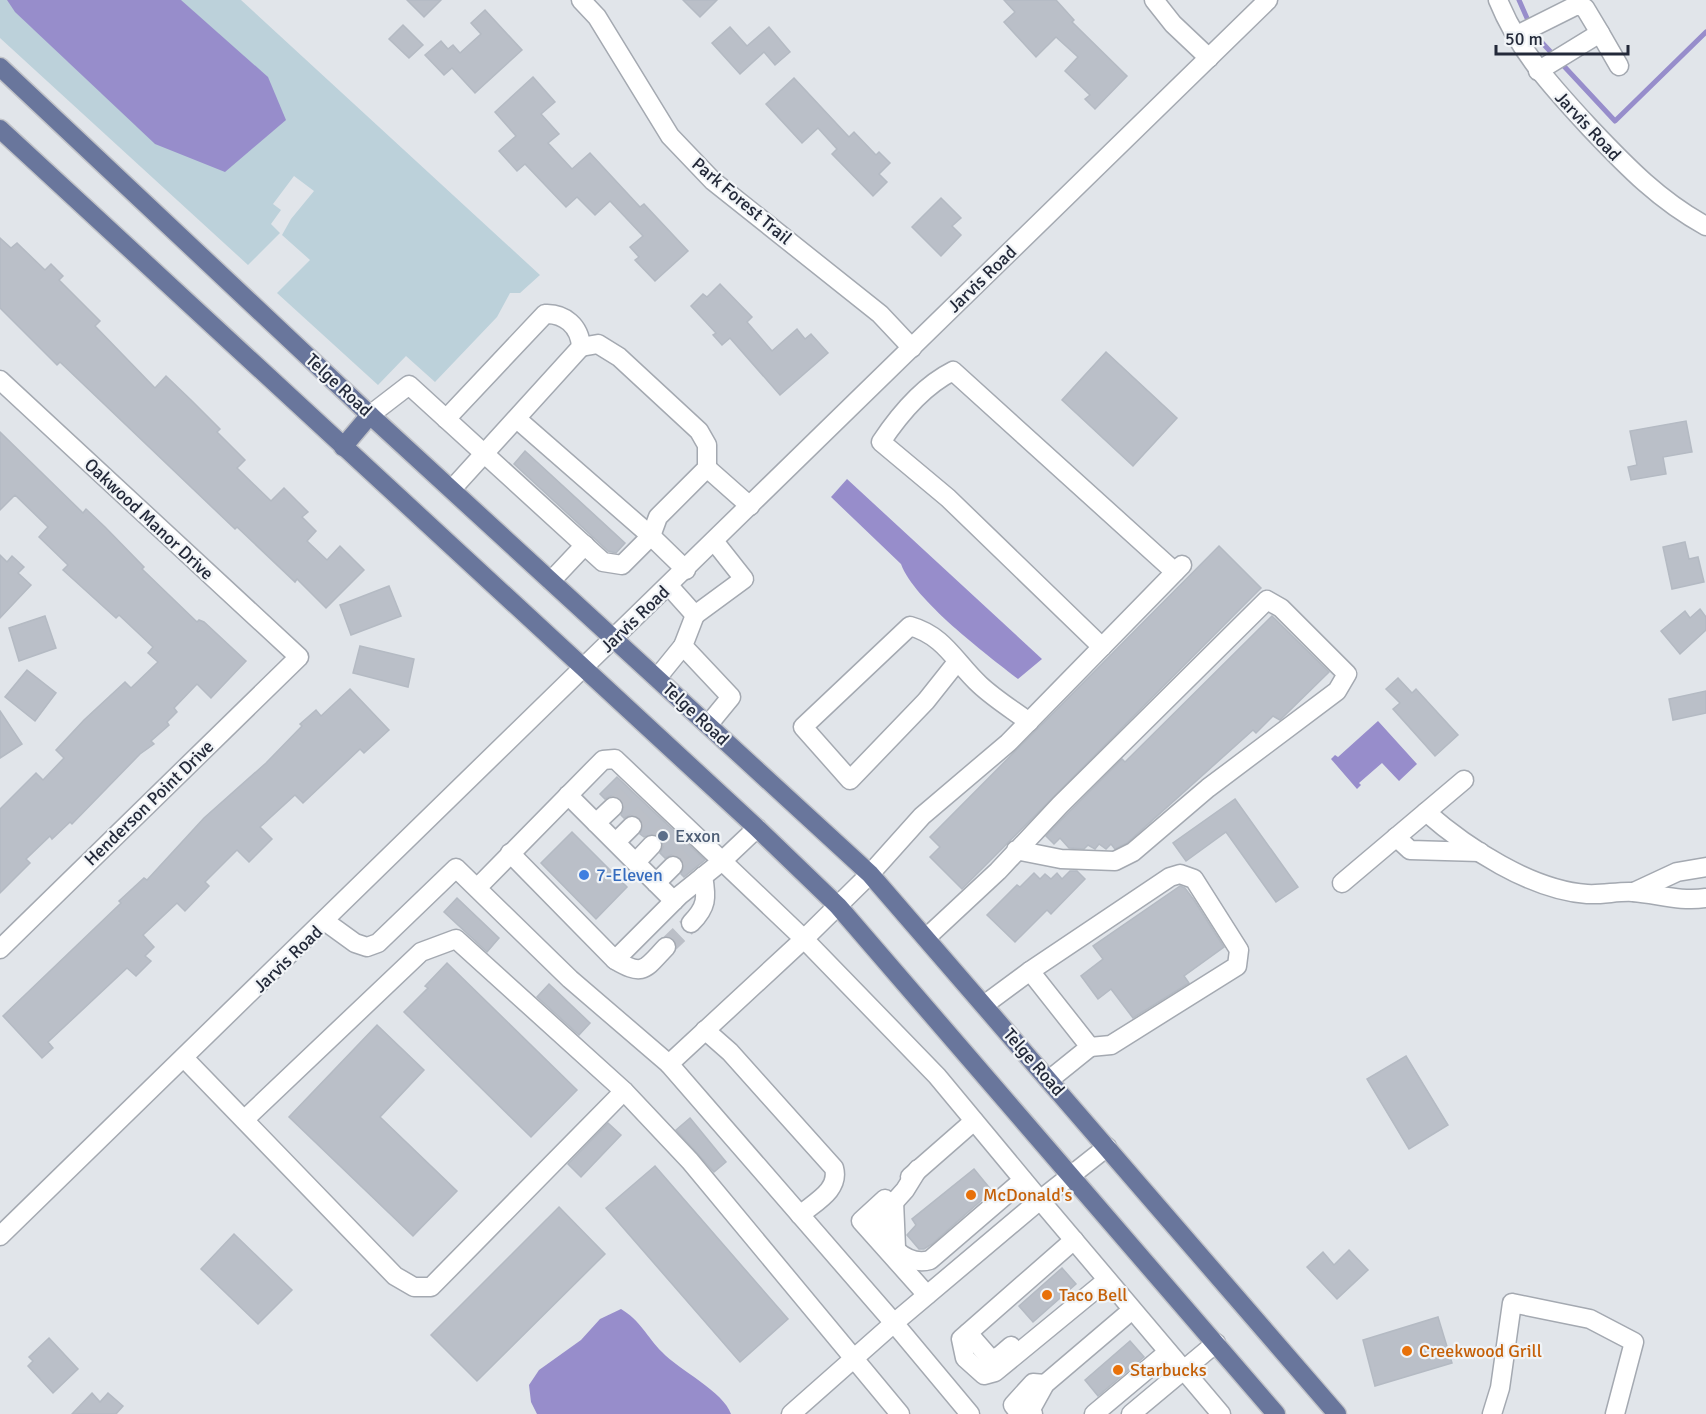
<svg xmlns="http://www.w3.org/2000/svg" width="1706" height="1414" font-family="Signika,sans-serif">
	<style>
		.green { fill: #bcd1da }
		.water { fill: #978dcb }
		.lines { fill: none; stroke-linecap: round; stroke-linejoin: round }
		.stream { stroke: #978dcb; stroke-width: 5 }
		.building { fill: #babfc8; stroke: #b4bac3; stroke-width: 1.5 }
		.minor-tunnel { stroke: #bbbfc7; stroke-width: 18; stroke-dasharray: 18 9; stroke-linecap: butt }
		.minor-casing { stroke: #a4a9b1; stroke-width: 21 }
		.major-casing { stroke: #c1c3c8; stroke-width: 21 }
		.minor { stroke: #fff; stroke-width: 18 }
		.major { stroke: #69769c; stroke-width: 18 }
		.service-dot { fill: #5c6f8a; stroke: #f1f4f7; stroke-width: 2 }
		.shop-dot { fill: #3f7fe0; stroke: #f1f4f7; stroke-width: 2 }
		.food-dot { fill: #e8710a; stroke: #f1f4f7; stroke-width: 2 }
		.labels { text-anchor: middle; stroke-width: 4.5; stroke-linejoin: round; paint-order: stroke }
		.street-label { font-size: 18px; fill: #232939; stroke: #f1f4f7 }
		.service-label { font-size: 18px; fill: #4e5e75; stroke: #f1f4f7; text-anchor: start }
		.shop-label { font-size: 18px; fill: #366cbe; stroke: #f1f4f7; text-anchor: start }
		.food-label { font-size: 18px; fill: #c56008; stroke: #f1f4f7; text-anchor: start }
	</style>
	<rect width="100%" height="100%" fill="#e1e5ea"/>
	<polygon class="green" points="0,0 241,0 540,275 520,293 510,293 497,317 435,382 406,356 378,385 277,293 310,260 282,235 291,219 314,191 294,176 273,204 281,210 271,224 280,233 248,265 0,38"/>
	<g class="water">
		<polygon points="7,0 181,0 268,77 286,120 225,172 155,144 15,12"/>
		<path d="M847,479L1042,659L1018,679C986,654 914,600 901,564L831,497Z"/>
		<polygon points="1378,721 1417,764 1399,781 1382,763 1359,783 1361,785 1357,789 1331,759 1335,755 1338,757"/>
		<path d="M621,1309C640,1320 647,1337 662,1352C679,1370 724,1392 731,1414H537L531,1402L529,1385L539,1370L581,1340L600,1319Z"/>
	</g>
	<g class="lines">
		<polyline class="stream" points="1519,0 1534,34 1615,121 1706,32"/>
	</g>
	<g class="building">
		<polygon points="407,0 441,0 424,17"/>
		<polygon points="683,0 717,0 700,17"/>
		<polygon points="1004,0 1056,0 1074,20 1072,22 1127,76 1095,109 1085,99 1090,95 1065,71 1078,57 1056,37 1036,57 1004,22 1015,12"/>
		<polygon points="485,10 522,50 475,93 452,68 444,75 425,55 441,41 448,49 453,45 460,53 481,34 471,23"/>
		<polygon points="403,25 423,45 409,58 389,39"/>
		<polygon points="730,27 747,46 769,27 790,52 775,65 764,52 740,74 712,43"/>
		<polygon points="533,77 555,102 541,114 559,134 548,143 572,169 590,153 640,207 644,204 688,251 655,281 635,260 639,257 630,247 643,236 610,201 595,215 577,197 566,207 525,164 517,171 499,151 516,136 495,112"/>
		<polygon points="794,78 849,137 854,132 876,155 879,152 890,163 879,174 887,182 873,196 832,154 837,149 818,128 802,143 766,104"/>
		<polygon points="941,198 961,218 952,226 961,235 941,256 912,227"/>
		<polygon points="0,238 11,248 17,243 45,270 51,264 63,276 59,280 100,321 95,326 155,388 166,376 191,400 220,429 217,432 245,460 237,468 271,501 284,488 308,512 302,517 316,531 307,541 327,560 340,546 364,570 326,608 297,579 295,582 237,527 235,529 60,362 57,365 0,308"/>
		<polygon points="720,284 752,317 747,322 772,351 797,329 805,339 811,334 828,353 780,395 730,338 722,345 713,335 716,333 691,306 703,294 707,297"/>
		<polygon points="1106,352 1177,418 1133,466 1062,400"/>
		<polygon points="1686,421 1692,452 1663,457 1666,474 1631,480 1628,467 1637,465 1630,431"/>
		<polygon points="0,432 83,513 86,509 105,527 144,567 142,569 197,622 199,620 204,622 246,661 211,698 197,684 174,708 177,712 167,722 169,725 151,741 154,744 140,754 72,824 70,822 52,839 50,836 26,859 30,863 0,893 0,809 36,773 43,780 64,758 56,750 84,720 125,682 131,688 158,662 148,653 153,647 119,615 116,618 63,570 68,565 39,537 48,527 15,495 0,510"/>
		<polygon points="525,451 625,543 616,553 608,551 514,464"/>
		<polygon points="1685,542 1689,559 1698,557 1704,582 1672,589 1663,547"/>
		<polygon points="1219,546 1261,588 962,889 930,857 940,847 930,837"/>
		<polygon points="0,555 7,562 12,556 24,567 18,573 31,585 0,618"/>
		<polygon points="389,586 401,616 351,635 340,605"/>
		<polygon points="1700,609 1706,617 1706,630 1680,654 1661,631 1685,611 1690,618"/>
		<polygon points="45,616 56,648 19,661 9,628"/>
		<polygon points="1272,616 1329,672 1280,720 1273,716 1256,733 1253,730 1127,843 1115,849 1111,844 1106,849 1099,844 1095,849 1088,845 1084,849 1069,848 1060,838 1054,844 1046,836 1068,813 1122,759 1125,762"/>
		<polygon points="360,646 414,659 408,687 353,673"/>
		<polygon points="27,670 56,693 35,721 5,697"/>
		<polygon points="1398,678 1412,693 1416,689 1458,735 1435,756 1393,709 1400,703 1386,689"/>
		<polygon points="350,689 389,730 364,753 360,749 303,803 295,795 260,827 272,839 249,862 237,850 205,882 209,886 185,911 177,903 143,935 154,947 145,956 151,961 136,976 127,968 48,1042 53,1048 42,1058 3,1016 121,903 119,901 144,878 147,880 204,818 266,763 302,726 300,724 316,710 321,716"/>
		<polygon points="1706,691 1706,713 1673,720 1669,699"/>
		<polygon points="0,711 22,744 0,758"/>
		<polygon points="617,777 705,860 684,877 681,874 684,864 680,858 671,855 665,858 660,853 663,847 660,837 654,834 644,837 640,834 643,824 639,818 630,815 624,818 621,815 624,805 621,799 611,796 605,799 600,794"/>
		<polygon points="1235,799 1298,887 1276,902 1226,832 1186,861 1173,843"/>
		<polygon points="572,832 627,887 596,919 541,863"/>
		<polygon points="1070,871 1077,871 1085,879 1051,914 1047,910 1015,942 987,915 1017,885 1020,887 1034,873 1040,879 1045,874 1051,879 1057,873 1062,879"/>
		<polygon points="1180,886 1185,888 1194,900 1224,947 1184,976 1189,983 1133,1018 1111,989 1098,999 1081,976 1103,959 1093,946"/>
		<polygon points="457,898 499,938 487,952 444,912"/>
		<polygon points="447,963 577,1090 531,1137 404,1012 428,988 425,986"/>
		<polygon points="549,984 590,1023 579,1035 537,997"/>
		<polygon points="377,1025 424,1070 380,1117 457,1191 413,1236 289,1117"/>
		<polygon points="1406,1056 1448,1125 1409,1149 1367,1079"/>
		<polygon points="690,1118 726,1162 714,1172 676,1130"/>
		<polygon points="608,1123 621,1135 581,1177 568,1164"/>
		<polygon points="655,1166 788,1319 740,1362 606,1208"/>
		<polygon points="974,1169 992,1191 932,1244 924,1249 919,1249 907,1235 916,1225 912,1219"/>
		<polygon points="559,1207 605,1254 477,1381 431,1335"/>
		<polygon points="234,1234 292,1290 258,1324 201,1269"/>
		<polygon points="1349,1250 1368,1270 1337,1299 1307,1267 1323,1252 1334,1265"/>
		<polygon points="1062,1268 1076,1284 1033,1322 1019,1306"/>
		<polygon points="1438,1317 1452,1363 1375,1386 1363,1340"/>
		<polygon points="49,1338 78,1369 53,1393 28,1366 33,1361 29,1357"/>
		<polygon points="1130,1341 1144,1357 1098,1396 1085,1380"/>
		<polygon points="92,1393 100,1402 108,1393 123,1406 116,1414 72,1414"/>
	</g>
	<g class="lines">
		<g class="minor-tunnel">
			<polyline points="613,807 634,786"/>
			<polyline points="632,826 653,804"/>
			<polyline points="652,845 673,824"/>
			<polyline points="673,866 694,845"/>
			<polyline points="666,947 691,923"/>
		</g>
		<g class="minor-casing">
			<g id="minor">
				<polyline points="581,0 597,17 670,136 713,181 880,314 912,348"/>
				<polyline points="1154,0 1173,24 1209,58"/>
				<path d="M1498,0C1519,52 1554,89 1591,129C1627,167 1660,201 1706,226"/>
				<polyline points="1600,33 1619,66"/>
				<polyline points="1515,36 1577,5 1585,8 1600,33 1538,71"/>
				<polyline points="0,380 299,657 0,949"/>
				<polyline points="370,415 409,385 603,562 622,565 651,536 686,570"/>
				<path d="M446,419L545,314C564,313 580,326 581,347L452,489"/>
				<polyline points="517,419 651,536 658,517 707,468 707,445 699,431 619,357 598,344 581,347"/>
				<polyline points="707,468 750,506"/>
				<polyline points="551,581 585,545"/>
				<polyline points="669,586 695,615 744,579 714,541"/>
				<polyline points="695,615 683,646 731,697 708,725"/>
				<path d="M1102,647L948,498L881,442C899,415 923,386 953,371L1175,572"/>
				<path d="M957,662L926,701L850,780L803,727L910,626C945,636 955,662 980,685C995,699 1013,710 1029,722"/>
				<polyline points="657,678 683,646"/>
				<polyline points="568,795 674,901"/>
				<path d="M1426,812C1467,848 1531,890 1587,894C1603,895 1618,891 1633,892C1658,894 1680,902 1706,898"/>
				<polyline points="596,823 613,807"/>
				<polyline points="1396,837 1410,850 1480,852"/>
				<polyline points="616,842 632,826"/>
				<polyline points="510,853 615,960 680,895 721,862 757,828"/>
				<polyline points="636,862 652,845"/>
				<polyline points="656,883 673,866"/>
				<polyline points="1342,883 1464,780"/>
				<polyline points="1634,892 1677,872 1706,867"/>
				<polyline points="326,922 355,943 367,947 378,943 456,868 570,979 669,1064 804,939 615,759 603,760 477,888"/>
				<path d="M691,923C707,907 707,898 703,876"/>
				<polyline points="926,938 998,871 1060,805 1267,600 1281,608 1347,674 1337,691 1208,788 1133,852 1115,861 1061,859 1016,850"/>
				<path d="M615,960C644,977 645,969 666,947"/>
				<polyline points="1030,971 1170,877 1180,874 1194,879 1239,950 1237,966 1111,1045 1090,1047"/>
				<polyline points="984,1005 1030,971 1090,1047 1049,1080"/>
				<path d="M705,1030L730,1052L834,1168C840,1190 815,1202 800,1215"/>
				<polyline points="185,1059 395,1276 414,1287 431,1287 624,1091 456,939 421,952 244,1120"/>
				<polyline points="669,1064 894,1323 791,1414"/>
				<polyline points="624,1091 690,1161 900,1414"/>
				<polyline points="1107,1147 1040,1200 1221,1414"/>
				<path d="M918,1169L905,1190L879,1219C882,1242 906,1267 930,1260L1023,1180"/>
				<polyline points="910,1177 974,1121"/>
				<polyline points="885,1199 861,1221 927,1295"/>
				<polyline points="894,1201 896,1248"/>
				<polyline points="0,1236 1268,0"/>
				<polyline points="1074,1240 961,1339 965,1358 984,1375 995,1372 1107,1280"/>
				<polyline points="968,1333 989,1357 997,1358 1011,1346"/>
				<polyline points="970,1414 894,1323 1040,1200 937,1076 804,939 870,874 922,816 1008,743 1182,565"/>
				<polyline points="1020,1414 1013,1405 1033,1383 1045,1384"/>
				<polyline points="1033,1414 1030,1411 1045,1384 1132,1310"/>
				<polyline points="1094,1414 1168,1352"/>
				<polyline points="1131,1414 1216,1343"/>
				<polyline points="1492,1414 1500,1388 1512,1303 1590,1319 1634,1342 1615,1414"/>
			</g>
		</g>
		<g class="major-casing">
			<g id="major">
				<polyline points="0,67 370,415 870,874 1337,1414"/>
				<polyline points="0,129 757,828 838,906 1276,1414"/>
				<polyline points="343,447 370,415"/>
			</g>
		</g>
		<use href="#minor" class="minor"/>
		<use href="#major" class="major"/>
	</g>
	<circle class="service-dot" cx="663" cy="836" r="6"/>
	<circle class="shop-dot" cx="584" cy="875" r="6"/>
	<g class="food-dot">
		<circle cx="971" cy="1195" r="6"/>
		<circle cx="1047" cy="1295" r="6"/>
		<circle cx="1407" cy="1351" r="6"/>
		<circle cx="1118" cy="1370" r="6"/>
	</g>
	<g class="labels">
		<g class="street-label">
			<text transform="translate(1588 126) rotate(47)" y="6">Jarvis Road</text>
			<text transform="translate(742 201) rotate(40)" y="6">Park Forest Trail</text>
			<text transform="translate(982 279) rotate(-44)" y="6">Jarvis Road</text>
			<text transform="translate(339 385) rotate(43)" y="6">Telge Road</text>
			<text transform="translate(149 519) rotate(43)" y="6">Oakwood Manor Drive</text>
			<text transform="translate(635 619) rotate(-44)" y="6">Jarvis Road</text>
			<text transform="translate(696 714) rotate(43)" y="6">Telge Road</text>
			<text transform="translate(149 803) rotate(-44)" y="6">Henderson Point Drive</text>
			<text transform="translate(288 959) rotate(-44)" y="6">Jarvis Road</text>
			<text transform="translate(1034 1062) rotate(49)" y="6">Telge Road</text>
		</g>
		<g class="service-label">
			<text x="675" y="842">Exxon</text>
		</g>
		<g class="shop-label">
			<text x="596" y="881">7-Eleven</text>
		</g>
		<g class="food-label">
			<text x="983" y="1201">McDonald's</text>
			<text x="1059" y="1301">Taco Bell</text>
			<text x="1419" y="1357">Creekwood Grill</text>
			<text x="1130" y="1376">Starbucks</text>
		</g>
	</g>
	<path d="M1496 45v9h132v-9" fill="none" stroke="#232939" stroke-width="3"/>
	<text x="1505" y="45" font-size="18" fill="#232939" stroke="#f1f4f7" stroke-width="4.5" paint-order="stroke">50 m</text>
</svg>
